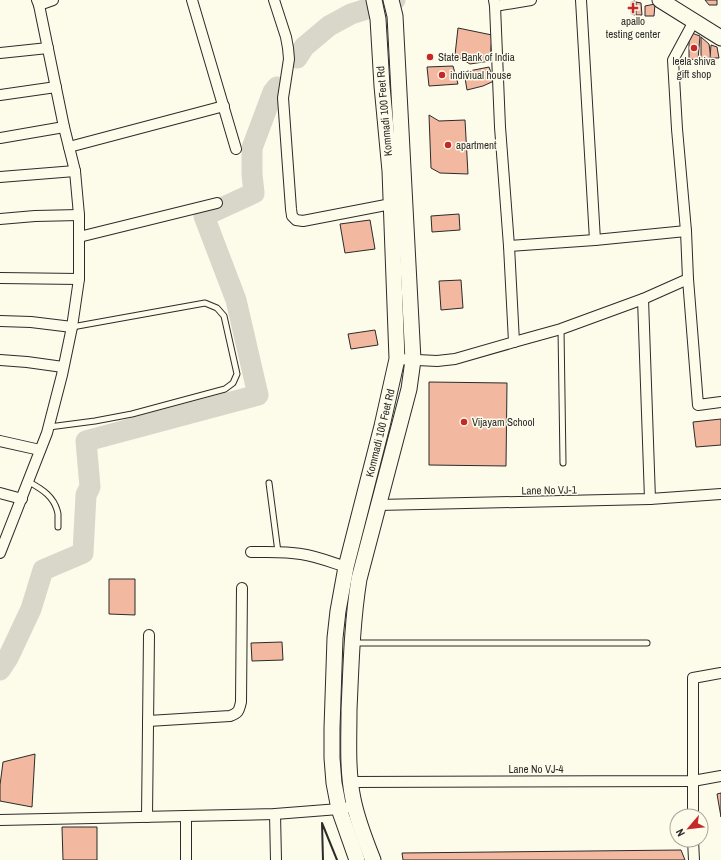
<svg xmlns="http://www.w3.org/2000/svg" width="721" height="860" font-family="'Archivo Narrow',sans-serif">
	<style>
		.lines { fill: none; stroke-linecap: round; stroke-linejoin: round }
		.river { stroke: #d8d7c9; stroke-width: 21 }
		.building { fill: #f2b8a0; stroke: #2b2b2b }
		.lane-casing { stroke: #2b2b2b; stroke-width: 7 }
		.street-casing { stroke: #2b2b2b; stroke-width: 12 }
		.secondary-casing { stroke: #2b2b2b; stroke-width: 17 }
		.lane { stroke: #fdfbea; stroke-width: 5 }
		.street { stroke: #fdfbea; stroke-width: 10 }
		.secondary { stroke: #fdfbea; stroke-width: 15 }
		.wall { stroke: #2b2b2b; stroke-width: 2 }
		.poi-dot { fill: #c62828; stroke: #fdfbea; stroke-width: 1.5 }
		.labels { text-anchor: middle; stroke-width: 3; stroke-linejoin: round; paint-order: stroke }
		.poi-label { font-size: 11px; fill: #2b2b2b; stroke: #fdfbea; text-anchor: start }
		.street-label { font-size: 11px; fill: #2b2b2b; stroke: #fdfbea }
	</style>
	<rect width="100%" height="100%" fill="#fdfbea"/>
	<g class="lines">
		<g class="river">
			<polyline points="297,58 304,47 329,26 351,14 395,0"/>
			<polyline points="0,670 8,658 31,609 43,570 83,553 86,495 90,487 86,441 258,395 236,300 204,216 254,193 252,174 252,148 273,92 277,87"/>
		</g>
	</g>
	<g class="building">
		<polygon points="705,0 717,0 717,5 709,5"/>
		<polygon points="635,1 635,15 631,14 631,2"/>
		<polygon points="636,2 641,3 642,15 636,15"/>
		<polygon points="655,4 654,16 645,16 645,6"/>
		<polygon points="458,28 492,35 490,61 470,64 455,55"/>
		<polygon points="689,32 700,36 698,60 689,59"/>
		<polygon points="701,37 709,44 711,59 701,61"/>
		<polygon points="711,45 717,47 719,58 710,58"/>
		<polygon points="453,66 458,84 429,86 427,67"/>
		<polygon points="489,67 494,81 483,86 467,90 464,72"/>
		<polygon points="429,115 439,121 465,120 468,174 440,173 431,168"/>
		<polygon points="459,214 460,230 432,232 431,216"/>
		<polygon points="370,220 375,249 345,253 340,224"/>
		<polygon points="461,280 463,308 441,310 439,281"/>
		<polygon points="375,330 378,345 351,349 348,334"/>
		<polygon points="429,382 507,383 506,466 429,465"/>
		<polygon points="721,419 721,445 696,447 693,422"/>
		<polygon points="109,579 135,579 135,615 109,614"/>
		<polygon points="282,642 283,660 252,661 251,643"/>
		<polygon points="35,754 32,807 0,801 0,785 3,762"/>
		<polygon points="721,793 721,817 717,794"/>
		<polygon points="62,827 97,827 97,860 63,860"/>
		<polygon points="681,850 685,860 403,860 402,853"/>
	</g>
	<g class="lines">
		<g class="lane-casing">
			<g id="lane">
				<polyline points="561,329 563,463"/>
				<polyline points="49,427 95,421 132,414 225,389 233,383 237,374 224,316 217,308 205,303 72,327"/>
				<path d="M29,482C42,489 55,497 58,514C58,518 58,523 58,527"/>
				<polyline points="269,483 278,552"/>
				<polyline points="354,643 647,643"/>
			</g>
		</g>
		<g class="street-casing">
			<g id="street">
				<polyline points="37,0 39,5 53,0"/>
				<polyline points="192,0 236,149"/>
				<polyline points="274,0 286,37 288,48 289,59 283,98 291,209 292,216 296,220 303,221 391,204"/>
				<polyline points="581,0 595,240"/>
				<polyline points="495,6 531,0"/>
				<polyline points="0,53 48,48"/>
				<polyline points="0,95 56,87"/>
				<polyline points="0,138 64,127"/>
				<polyline points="69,147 224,106"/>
				<polyline points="0,177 75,171"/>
				<polyline points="0,219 35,216 79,215"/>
				<polyline points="79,237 217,203"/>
				<polyline points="509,246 595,240 686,231"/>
				<polyline points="0,278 79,279"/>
				<polyline points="688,279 698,405 721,402"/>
				<polyline points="643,299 650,499"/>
				<polyline points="0,321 31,322 72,327"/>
				<polyline points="514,342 561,329 643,299 688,279 686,231 677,129 673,60 694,21"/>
				<polyline points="397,359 437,361 455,359 514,342 509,246 500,127 495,6 494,0"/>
				<polyline points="0,360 27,362 63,367"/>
				<polyline points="0,441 40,450"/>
				<polyline points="0,493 22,499"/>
				<polyline points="378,505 650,499 721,494"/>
				<path d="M251,552C267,552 284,551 301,554C316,556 331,562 346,567"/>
				<polyline points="0,553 47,433 62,375 72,327 79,279 79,215 75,171 64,127 39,5"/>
				<path d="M148,721L230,716C239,713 239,710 241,702L242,588"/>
				<polyline points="350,782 693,781 721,776"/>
				<polyline points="275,814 276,860"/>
				<polyline points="693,816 693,678 721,673"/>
				<polyline points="147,817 149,635"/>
				<polyline points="0,820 275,814 339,809 355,806"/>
				<polyline points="693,840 694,860"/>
				<polyline points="186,860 186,816"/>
			</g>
		</g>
		<g class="secondary-casing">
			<g id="secondary">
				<polyline points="660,0 721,38"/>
				<polyline points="357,860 339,809 334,783 332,758 332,728 335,638 338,611 346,567 382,426 397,359 390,171 382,86 378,19 374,0"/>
				<path d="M373,860C365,840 357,819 353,799C347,770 349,740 349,710C351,666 352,623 359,579L409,389L413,360L395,16L391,0"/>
			</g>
		</g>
		<use href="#lane" class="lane"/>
		<use href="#street" class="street"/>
		<use href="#secondary" class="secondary"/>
		<polyline class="wall" points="323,860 322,823 337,860"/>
	</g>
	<g class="poi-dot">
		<path d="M631 2h4v4h4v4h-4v4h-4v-4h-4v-4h4z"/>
		<circle cx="694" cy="48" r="4"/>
		<circle cx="430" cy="57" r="4"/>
		<circle cx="442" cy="75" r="4"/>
		<circle cx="448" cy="145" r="4"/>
		<circle cx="464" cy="422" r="4"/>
	</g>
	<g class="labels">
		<g class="poi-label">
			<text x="633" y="25" text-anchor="middle">apallo<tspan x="633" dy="13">testing center</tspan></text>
			<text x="438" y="61">State Bank of India</text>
			<text x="694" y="65" text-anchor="middle">leela shiva<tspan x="694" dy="13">gift shop</tspan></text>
			<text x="450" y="79">indiviual house</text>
			<text x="456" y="149">apartment</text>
			<text x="472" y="426">Vijayam School</text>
		</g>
		<g class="street-label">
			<text transform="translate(384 111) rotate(-95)" y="4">Kommadi 100 Feet Rd</text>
			<text transform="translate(380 433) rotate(-76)" y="4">Kommadi 100 Feet Rd</text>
			<text transform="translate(549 490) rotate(-1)" y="4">Lane No VJ-1</text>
			<text x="536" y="773">Lane No VJ-4</text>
		</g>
	</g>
	<g transform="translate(689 828) rotate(242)"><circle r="19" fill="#fdfbea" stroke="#a9a89e"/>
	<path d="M0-3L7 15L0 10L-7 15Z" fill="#c62828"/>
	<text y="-6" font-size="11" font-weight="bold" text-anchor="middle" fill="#2b2b2b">N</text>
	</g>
</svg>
